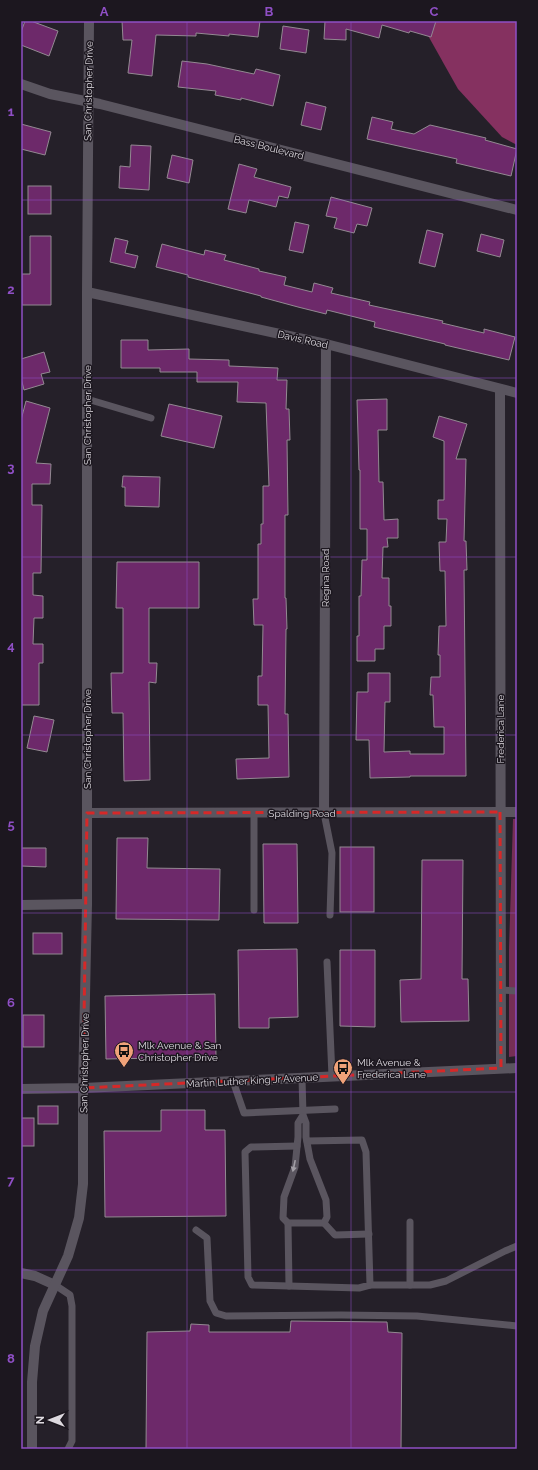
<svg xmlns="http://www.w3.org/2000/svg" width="538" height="1470" font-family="Raleway,sans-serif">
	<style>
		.green { fill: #752e55 }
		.forest { fill: #853160 }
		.building { fill: #6d296a; stroke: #938992 }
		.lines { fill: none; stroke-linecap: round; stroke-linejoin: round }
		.service { stroke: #5a555f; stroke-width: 7 }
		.minor { stroke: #5a555f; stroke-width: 10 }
		.tertiary { stroke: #5a555f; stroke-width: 10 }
		.oneway { fill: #a29ea5 }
		.marked { fill: none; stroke: #d62828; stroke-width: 3; stroke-dasharray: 8 5; stroke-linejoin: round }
		.grid { fill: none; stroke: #8f4fc5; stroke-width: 1; stroke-opacity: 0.55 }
		.labels { text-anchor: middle; stroke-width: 3; stroke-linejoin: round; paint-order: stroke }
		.street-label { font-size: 10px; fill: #ddd9df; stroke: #1c171f }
		.poi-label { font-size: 10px; fill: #ddd9df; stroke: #1c171f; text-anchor: start }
		.neatline { fill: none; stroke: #8f4fc5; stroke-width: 1.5 }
		.grid-label { font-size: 13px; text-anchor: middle; font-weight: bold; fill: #8f4fc5 }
	</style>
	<rect width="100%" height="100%" fill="#252029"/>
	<polygon class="green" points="513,819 517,819 517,1056 509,1057 509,949"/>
	<polygon class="forest" points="428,21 517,21 517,145 502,137 458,89 426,32"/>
	<g class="building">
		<polygon points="25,21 31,21 58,31 49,56 21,45 21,32"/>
		<polygon points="122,21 260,21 258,37 229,34 229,36 196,33 196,36 156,35 152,76 128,73 132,40 123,40"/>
		<polygon points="325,21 436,21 431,37 410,31 409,33 382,25 379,38 346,29 346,40 324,39"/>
		<polygon points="283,26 309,30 306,53 280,49"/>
		<polygon points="182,61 207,64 254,74 256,69 280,75 273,106 241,98 241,100 215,95 216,91 178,87"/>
		<polygon points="306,102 326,107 321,130 301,125"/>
		<polygon points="372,117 393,122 391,129 414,134 430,125 486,138 485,140 517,149 511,176 456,163 457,159 367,139"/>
		<polygon points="21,124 51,132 45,155 21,149"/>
		<polygon points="131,145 151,146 149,190 119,188 120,166 130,167"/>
		<polygon points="172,155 193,160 189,183 167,178"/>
		<polygon points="239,164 257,169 254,177 291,187 288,198 279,196 276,207 249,200 246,213 228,209"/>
		<rect x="28" y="186" width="23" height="28"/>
		<polygon points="331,197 372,208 367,226 357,224 354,233 334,228 337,218 326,216"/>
		<polygon points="295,222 309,225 303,253 289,250"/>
		<polygon points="427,230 443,234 435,267 419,263"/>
		<polygon points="481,234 504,240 500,257 477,251"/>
		<polygon points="30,236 51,236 51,305 22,305 22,274 30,274"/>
		<polygon points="115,238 128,241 125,253 138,256 135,268 110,262"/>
		<polygon points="162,244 204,255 205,250 226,255 224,260 259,269 259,271 286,277 284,285 312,292 314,283 333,288 331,293 370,302 369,305 443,321 442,323 484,333 484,329 515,337 509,360 445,345 445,344 374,327 375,322 327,310 326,314 298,307 261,297 261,296 188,277 188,275 156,267"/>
		<polygon points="121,340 148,340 148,350 189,349 189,359 229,360 229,366 278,368 277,380 287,380 286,409 289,409 290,440 287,440 288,515 285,515 285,598 286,598 287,629 286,629 285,714 288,714 289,777 237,779 236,759 269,758 268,705 258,705 258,676 262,676 263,625 254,625 253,599 258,599 258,544 261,544 261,524 263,524 263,486 269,486 266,403 237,402 238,382 197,382 197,372 160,372 160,368 121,368"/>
		<polygon points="44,352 50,372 41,374 44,384 24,390 21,378 21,359"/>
		<polygon points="387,399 387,430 378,430 379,482 383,482 384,520 398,519 398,538 387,538 388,547 383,547 382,578 389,578 389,606 391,606 391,626 384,626 384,649 375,649 375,661 357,661 357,636 359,636 359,596 361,596 362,560 367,560 367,529 360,529 360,470 359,470 357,400"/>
		<polygon points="26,401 50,408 36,463 51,464 50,484 32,484 32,505 42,505 41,573 33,573 33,595 43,596 43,618 34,618 33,644 43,644 43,663 39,663 39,705 21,705 21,420"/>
		<polygon points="169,404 222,416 214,448 161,436"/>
		<polygon points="439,416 467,424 456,459 466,459 464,541 466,541 467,570 464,570 466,776 410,776 410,777 370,778 369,740 356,740 357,692 368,692 368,673 390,673 390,702 385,702 384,752 410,751 410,754 444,754 444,727 434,727 433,695 430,695 431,677 440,677 440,655 438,655 439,626 446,626 445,571 440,571 439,542 446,542 447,519 438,519 438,500 444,500 444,441 433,437"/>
		<polygon points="123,476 160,477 159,507 125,506 125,487 122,487"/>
		<polygon points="117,562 199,562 199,608 149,608 149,663 157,663 156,683 149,682 150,780 124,781 123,713 112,713 111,673 123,673 123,608 116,608"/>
		<polygon points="34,716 54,720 47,752 27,748"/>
		<polygon points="117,838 148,838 147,868 220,869 219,920 116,919"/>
		<polygon points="263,844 297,844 298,923 264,923"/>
		<rect x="340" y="847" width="34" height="65"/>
		<polygon points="21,848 46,848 46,867 21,866"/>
		<polygon points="422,860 463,860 462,979 468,979 469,1021 401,1022 400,980 421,979"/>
		<rect x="33" y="933" width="29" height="21"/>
		<polygon points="297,949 298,1017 269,1018 269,1028 239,1028 238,950"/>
		<polygon points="340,950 375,950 375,1027 340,1026"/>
		<polygon points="215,994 216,1057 106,1059 105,996"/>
		<rect x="23" y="1015" width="21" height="32"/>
		<rect x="38" y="1106" width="20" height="18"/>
		<polygon points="161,1110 205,1110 205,1130 225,1130 226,1216 105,1217 104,1131 161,1131"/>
		<rect x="21" y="1118" width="13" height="28"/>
		<polygon points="291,1321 387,1322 388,1332 402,1333 401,1449 146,1449 147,1332 190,1331 191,1324 209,1325 209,1332 290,1332"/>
	</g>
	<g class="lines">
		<g class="service">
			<polyline points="87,399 151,418"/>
			<polyline points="254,813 254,910"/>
			<polyline points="324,813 332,853 330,915"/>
			<polyline points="327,962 332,1076"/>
			<polyline points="501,990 517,991"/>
			<polyline points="302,1078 303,1115 306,1123 306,1137 310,1159 326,1200 327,1217 324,1223 288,1223 283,1218 284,1197 295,1167 298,1137 298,1123 303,1115"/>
			<polyline points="233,1081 244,1113 335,1109"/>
			<polyline points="297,1146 251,1147 245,1152 248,1277 252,1285 359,1288 370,1285 366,1152 362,1140 307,1141"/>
			<polyline points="288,1223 289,1286"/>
			<polyline points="324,1223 335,1235 369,1234"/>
			<polyline points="196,1230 207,1238 210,1301 216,1313 226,1316 341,1315 417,1316 517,1326"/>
			<polyline points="55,1285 70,1295 72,1306 72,1441 68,1449"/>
			<polyline points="370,1285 430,1285 446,1281 505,1251 517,1246"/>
			<polyline points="410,1285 410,1222"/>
		</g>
		<g class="minor">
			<polyline points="21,84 50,94 100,104 517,210"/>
			<polyline points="87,292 326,344 517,393"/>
			<polyline points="500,389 501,1068"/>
			<polyline points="87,813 517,812"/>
			<polyline points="324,813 326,344"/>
			<polyline points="21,905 87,904"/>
			<polyline points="21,1273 35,1276 55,1285"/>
		</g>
		<g class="tertiary">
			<polyline points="21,1089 83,1088 517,1068"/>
			<polyline points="32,1449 32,1382 35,1346 43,1311 68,1256 79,1218 83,1184 83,1088 87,904 87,292 89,21"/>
		</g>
	</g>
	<defs><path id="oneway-solid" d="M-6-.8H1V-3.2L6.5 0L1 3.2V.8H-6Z"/></defs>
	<use class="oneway" href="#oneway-solid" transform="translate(294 1166) rotate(102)"/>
	<path class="marked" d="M500,812L501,1068L83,1088L87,813Z"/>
	<path class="grid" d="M187,21V1449M351,21V1449M21,200H517M21,378H517M21,557H517M21,735H517M21,913H517M21,1092H517M21,1270H517"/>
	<defs>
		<g id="bus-pin" transform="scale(1)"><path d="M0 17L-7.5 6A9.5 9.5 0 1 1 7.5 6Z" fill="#f0a279" stroke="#1c171f"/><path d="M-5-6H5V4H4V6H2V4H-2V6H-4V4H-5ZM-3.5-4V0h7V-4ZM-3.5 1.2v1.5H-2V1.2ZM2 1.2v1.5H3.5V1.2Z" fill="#111"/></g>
	</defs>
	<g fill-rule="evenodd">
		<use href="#bus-pin" x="124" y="1051"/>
		<use href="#bus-pin" x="343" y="1068"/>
	</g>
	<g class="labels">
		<g class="street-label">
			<text transform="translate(88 91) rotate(-89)" y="4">San Christopher Drive</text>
			<text transform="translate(269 147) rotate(14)" y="4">Bass Boulevard</text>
			<text transform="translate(303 339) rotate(13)" y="4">Davis Road</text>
			<text transform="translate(87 415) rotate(-90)" y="4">San Christopher Drive</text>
			<text transform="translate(325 578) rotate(-90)" y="4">Regina Road</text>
			<text transform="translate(500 729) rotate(-90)" y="4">Frederica Lane</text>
			<text transform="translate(87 739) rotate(-90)" y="4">San Christopher Drive</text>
			<text x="302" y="817">Spalding Road</text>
			<text transform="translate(84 1063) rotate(-89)" y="4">San Christopher Drive</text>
			<text transform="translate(252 1080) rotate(-3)" y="4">Martin Luther King Jr Avenue</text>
		</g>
		<g class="poi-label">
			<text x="138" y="1049">Mlk Avenue &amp; San<tspan x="138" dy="12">Christopher Drive</tspan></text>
			<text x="357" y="1066">Mlk Avenue &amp;<tspan x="357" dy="12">Frederica Lane</tspan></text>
		</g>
	</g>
	<rect width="538" height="1470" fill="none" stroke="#1c171f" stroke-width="44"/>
	<g transform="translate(50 1420) rotate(270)" stroke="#1c171f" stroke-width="3" paint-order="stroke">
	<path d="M0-3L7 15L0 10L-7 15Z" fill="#ddd9df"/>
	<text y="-6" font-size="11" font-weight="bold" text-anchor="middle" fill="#ddd9df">N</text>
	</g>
	<rect x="22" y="22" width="494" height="1426" class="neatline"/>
	<g class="grid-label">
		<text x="104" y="16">A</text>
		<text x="269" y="16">B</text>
		<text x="434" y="16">C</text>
		<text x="11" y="116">1</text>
		<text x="11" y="294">2</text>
		<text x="11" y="472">3</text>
		<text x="11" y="650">4</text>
		<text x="11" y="829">5</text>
		<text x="11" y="1007">6</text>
		<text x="11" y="1185">7</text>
		<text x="11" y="1363">8</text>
	</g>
</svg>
